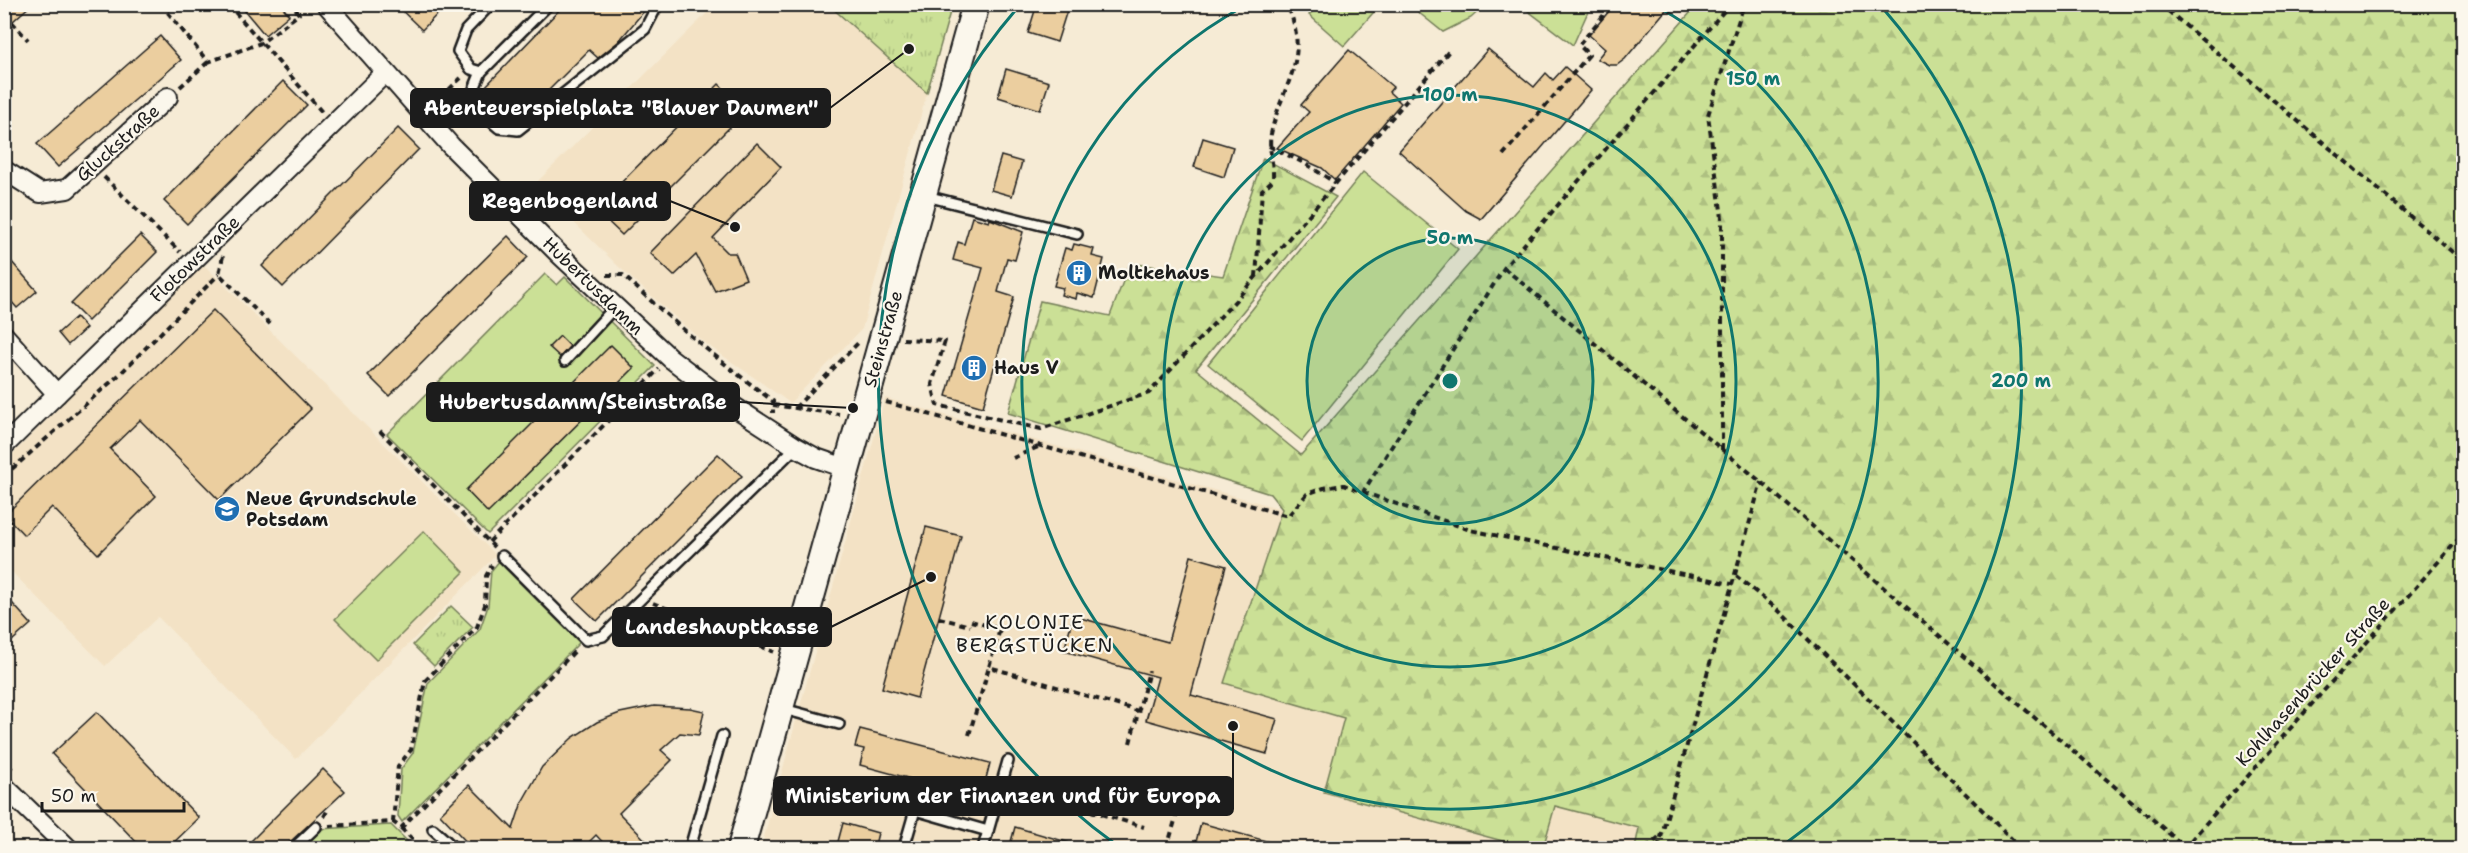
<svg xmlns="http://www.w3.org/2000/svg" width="2468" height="853" font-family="'Shantell Sans',sans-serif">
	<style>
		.built { fill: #f3e2c5 }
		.grass { fill: #cbe096; stroke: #747e59; stroke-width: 1.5 }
		.forest { fill: url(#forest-firs); stroke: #747e59; stroke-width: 1.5 }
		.park { fill: url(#park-tufts); stroke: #747e59; stroke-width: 1.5 }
		.building { fill: #ebce9f; stroke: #1c1c1c; stroke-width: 1.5 }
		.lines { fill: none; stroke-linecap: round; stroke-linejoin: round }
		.lane-casing { stroke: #1c1c1c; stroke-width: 14 }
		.street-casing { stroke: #1c1c1c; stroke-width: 22 }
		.secondary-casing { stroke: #1c1c1c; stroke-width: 30 }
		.path { stroke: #1c1c1c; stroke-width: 4; stroke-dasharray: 6 4.5; stroke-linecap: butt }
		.lane { stroke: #fbf7ec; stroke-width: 9 }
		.street { stroke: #fbf7ec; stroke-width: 18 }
		.secondary { stroke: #fbf7ec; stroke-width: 26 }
		.ring { fill: none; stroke: #0f766e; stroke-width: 3 }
		.labels { text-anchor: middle; stroke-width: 4.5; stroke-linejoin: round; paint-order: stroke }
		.street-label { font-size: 18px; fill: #1c1c1c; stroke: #fbf7ec }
		.poi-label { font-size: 18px; font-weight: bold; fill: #1c1c1c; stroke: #fbf7ec; text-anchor: start }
		.neighbourhood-label { font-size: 20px; letter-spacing: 1.5px; fill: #1c1c1c; stroke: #fbf7ec }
		.centre { fill: #0f766e; stroke: #fbf7ec; stroke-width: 3 }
		.ring-label { font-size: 18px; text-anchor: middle; font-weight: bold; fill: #0f766e; stroke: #fbf7ec; stroke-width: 4.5; stroke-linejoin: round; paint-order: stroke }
		.leader { fill: none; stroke: #1c1c1c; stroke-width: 2 }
		.callout-dot { fill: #1c1c1c; stroke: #fbf7ec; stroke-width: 2 }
		.callout { fill: #1c1c1c; stroke: #1c1c1c; stroke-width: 2 }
		.callout-label { font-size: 20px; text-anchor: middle; font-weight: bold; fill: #fff }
	</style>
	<defs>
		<pattern id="forest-firs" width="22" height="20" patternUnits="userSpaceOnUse" patternTransform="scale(1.5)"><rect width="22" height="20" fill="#cbe096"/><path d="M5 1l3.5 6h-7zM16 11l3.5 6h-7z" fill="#aec081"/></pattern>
		<pattern id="park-tufts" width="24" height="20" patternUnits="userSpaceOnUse" patternTransform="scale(1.5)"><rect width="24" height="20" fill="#cbe096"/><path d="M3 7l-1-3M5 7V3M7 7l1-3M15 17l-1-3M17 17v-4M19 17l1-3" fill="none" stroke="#aec081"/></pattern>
	</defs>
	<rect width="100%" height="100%" fill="#f6ebd5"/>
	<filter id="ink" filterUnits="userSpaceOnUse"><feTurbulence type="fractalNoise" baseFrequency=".0167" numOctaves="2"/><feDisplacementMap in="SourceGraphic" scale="12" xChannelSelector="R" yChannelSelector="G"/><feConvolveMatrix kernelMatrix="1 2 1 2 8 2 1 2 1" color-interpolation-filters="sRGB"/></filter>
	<g filter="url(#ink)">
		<g class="built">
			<polygon points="715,5 829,5 927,93 862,329 790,403 702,341 618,266 535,184"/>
			<polygon points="202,263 496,555 296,759 158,617 105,666 5,565 4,463"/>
			<polygon points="885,398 1282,509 1224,683 1344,718 1324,793 1528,848 761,848"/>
			<polygon points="1555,806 1639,828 1635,848 1543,848"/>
		</g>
		<g class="grass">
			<polygon points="1318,5 1318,4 1380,5 1344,46 1309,15"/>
			<polygon points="1419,5 1419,4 1485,5 1471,18 1443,32 1418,12"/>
			<polygon points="1531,5 1531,4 1591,5 1573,45 1527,10"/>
			<polygon points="1363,172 1458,249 1302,441 1208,364"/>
			<polygon points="545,274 557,285 565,277 655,366 488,534 387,434"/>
			<polygon points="424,531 464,572 376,660 335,619"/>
			<polygon points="500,560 581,641 402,822 398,816 401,769 413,753 428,683 480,629 488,606 491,571"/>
			<polygon points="391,825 414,848 313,848 309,844 319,829"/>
		</g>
		<polygon class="forest" points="1698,4 2463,5 2463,848 1635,848 1639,828 1555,806 1543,848 1528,848 1324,792 1344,718 1224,683 1282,509 1270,494 1008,413 1040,301 1110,316 1130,263 1223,276 1263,158 1336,197 1196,369 1301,455"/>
		<g class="park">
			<polygon points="829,5 952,5 927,93"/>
			<polygon points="451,606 473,627 434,666 413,645"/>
		</g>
		<g class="building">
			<polygon points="4,4 32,4 4,29"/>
			<polygon points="239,4 280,4 289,15 265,35"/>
			<polygon points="395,4 447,4 422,30"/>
			<polygon points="565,4 650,4 618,42 598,58 589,50 518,121 484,88"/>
			<polygon points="1037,4 1069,4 1057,42 1028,33"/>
			<polygon points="1615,4 1671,4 1625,59 1617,65 1609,65 1597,59 1605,49 1589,35"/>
			<polygon points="160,36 181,60 58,167 37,144"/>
			<polygon points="1488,49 1534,87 1546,73 1553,80 1565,67 1591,90 1481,219 1466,211 1399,151"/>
			<polygon points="1349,50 1393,87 1389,92 1401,103 1335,180 1322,168 1277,148 1309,112 1301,105"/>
			<polygon points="1006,69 1049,82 1040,110 998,97"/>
			<polygon points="283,81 307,105 187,224 164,201"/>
			<polygon points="719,84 746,111 622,235 595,209"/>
			<polygon points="398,128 419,149 283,287 262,266"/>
			<polygon points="1203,138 1233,147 1224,177 1194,167"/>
			<polygon points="757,143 781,167 713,238 728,253 735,253 746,279 715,291 696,255 674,276 650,253"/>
			<polygon points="1001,156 1022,162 1012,196 991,190"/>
			<polygon points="972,217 989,222 990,219 1023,232 1015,260 1007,258 998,292 1014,297 983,407 946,396 983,268 953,260 958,242 964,244"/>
			<polygon points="140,235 157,252 88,321 71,304"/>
			<polygon points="508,236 528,257 389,396 368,375"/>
			<polygon points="1074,244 1094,249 1092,256 1104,259 1094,298 1077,293 1076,299 1061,295 1063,288 1054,286 1065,248 1072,250"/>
			<polygon points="4,253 37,291 17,308 4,293"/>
			<polygon points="213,310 311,409 219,500 140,420 110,449 156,496 98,554 52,507 24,535 5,515"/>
			<polygon points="76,317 86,328 68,345 58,333"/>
			<polygon points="560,336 570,346 560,357 549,347"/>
			<polygon points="611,345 634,368 488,513 466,490"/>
			<polygon points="718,454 742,476 597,621 574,599"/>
			<polygon points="926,527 961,536 917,698 882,688"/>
			<polygon points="1191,556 1226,566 1191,695 1277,719 1267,754 1146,720 1158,677 1064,651 1073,616 1168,642"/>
			<polygon points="4,594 31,624 4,648"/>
			<polygon points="654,706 690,708 704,711 699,735 680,733 661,750 672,760 619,813 654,849 609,849 596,835 582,849 473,849 440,814 469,785 513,829 522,802 542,767 572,738 597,722 620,713"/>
			<polygon points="97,712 199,818 167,849 143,849 52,754"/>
			<polygon points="860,729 990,763 981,798 860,765 864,749 855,747"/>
			<polygon points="323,769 345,791 289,843 287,849 243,849"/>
			<polygon points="843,823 878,833 874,849 836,849"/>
			<polygon points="1201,823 1277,844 1277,849 1194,849"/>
			<polygon points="1015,827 1074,844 1074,849 1009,849"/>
		</g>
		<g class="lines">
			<g class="lane-casing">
				<g id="lane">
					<polyline points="549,4 481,72 474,89 478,110 499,128 518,130 645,29 658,4"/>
					<polyline points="481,72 471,69 458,51 466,30 491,4"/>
					<polyline points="926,196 1077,234"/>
					<polyline points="565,361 614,308"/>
					<polyline points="502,556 586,640 603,636 796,447"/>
					<polyline points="780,708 839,724"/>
					<polyline points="433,829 454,848"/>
					<polyline points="294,848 316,827"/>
					<polyline points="690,848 722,736"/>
					<polyline points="904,848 915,810 988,831 1008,761"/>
					<polyline points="983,848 988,831"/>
				</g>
			</g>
			<g class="street-casing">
				<g id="street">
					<polyline points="326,4 451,146 559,254 670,358 730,404 796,447 816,458 848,469"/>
					<polyline points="4,170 40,193 67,189 168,97"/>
					<polyline points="4,335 57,394"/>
					<polyline points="4,446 385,73"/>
					<polyline points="4,786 68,848"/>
				</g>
			</g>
			<g class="secondary-casing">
				<polyline id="secondary" points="741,848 976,4"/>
			</g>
			<g class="path">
				<polyline points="54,4 60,12"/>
				<polyline points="161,4 208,62 261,43 299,14 292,4"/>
				<polyline points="228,4 322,112"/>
				<polyline points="2160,4 2464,262"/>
				<polyline points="12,22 28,40"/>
				<polyline points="180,87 208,62"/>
				<polyline points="434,104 461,78"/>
				<polyline points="1269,146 1304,163 1336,183"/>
				<polyline points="1503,155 1589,55 1579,45 1613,4"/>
				<polyline points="104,177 180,252"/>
				<polyline points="223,256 219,274 271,325"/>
				<polyline points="1504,268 1761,482 2186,848"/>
				<path d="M607,275H623C671,320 720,362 773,401V413"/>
				<path d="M1256,277L1262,190L1273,180C1274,164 1268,149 1271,134C1282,82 1312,62 1287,4"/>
				<polyline points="903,339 945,341 932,384 937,405 1041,429 1149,393 1236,300 1449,51"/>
				<polyline points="886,402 1288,516 1307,494 1324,488 1344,485 1363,492 1504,268 1730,4"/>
				<polyline points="773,405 839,414"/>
				<polyline points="795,408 859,342"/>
				<polyline points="380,431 494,547"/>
				<polyline points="1722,450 1722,218 1708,115 1744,4"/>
				<polyline points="1013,458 1038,447"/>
				<polyline points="4,476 120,374 219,274"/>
				<polyline points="1363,492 1470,530 1731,584"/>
				<polyline points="489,542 659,369"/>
				<polyline points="1736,576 1777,609 2021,848"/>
				<polyline points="653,603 774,652"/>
				<polyline points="939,618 970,626"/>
				<polyline points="971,621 1000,629 989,667 1138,711"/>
				<polyline points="969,735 989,667"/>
				<polyline points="1130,743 1149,671"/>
				<polyline points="4,760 12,769"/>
				<polyline points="823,783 903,806"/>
				<polyline points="1091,811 1144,827"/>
				<polyline points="324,817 328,809"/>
				<polyline points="393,822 398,766 411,750 425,681 477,627 485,605 486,576 492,565"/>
				<polyline points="329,826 393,822 401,828 577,649"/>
				<polyline points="401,828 421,848"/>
				<polyline points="1167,848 1181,800"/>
				<polyline points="1646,848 1659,837"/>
				<polyline points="1658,848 1761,482"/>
				<polyline points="2184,848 2464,533"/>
			</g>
			<use href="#lane" class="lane"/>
			<use href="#street" class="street"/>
			<use href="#secondary" class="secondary"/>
		</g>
	</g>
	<circle cx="1450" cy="381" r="143" fill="#0f766e" fill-opacity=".12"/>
	<g class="ring">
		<circle cx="1450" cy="381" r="143"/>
		<circle cx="1450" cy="381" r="286"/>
		<path d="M1654 5A428 428 0 1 1 1246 5"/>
		<path d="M1118 846A571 571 0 0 1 1019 6M1881 6A571 571 0 0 1 1782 846"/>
	</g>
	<defs>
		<g id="building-disc" transform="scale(1.35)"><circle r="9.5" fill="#1f6fb2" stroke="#fbf7ec"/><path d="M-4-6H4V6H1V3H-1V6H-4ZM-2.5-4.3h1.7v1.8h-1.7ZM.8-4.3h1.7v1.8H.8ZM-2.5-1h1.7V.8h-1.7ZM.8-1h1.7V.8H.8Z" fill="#fff"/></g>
		<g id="school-disc" transform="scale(1.35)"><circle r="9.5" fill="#1f6fb2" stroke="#fbf7ec"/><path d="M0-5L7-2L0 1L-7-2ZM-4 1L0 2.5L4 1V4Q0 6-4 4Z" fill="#fff"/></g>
	</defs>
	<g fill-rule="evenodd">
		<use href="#building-disc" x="1079" y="273"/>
		<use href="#building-disc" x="974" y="368"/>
		<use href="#school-disc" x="227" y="509"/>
	</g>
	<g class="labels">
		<g class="street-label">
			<text transform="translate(118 143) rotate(-42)" y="6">Gluckstraße</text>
			<text transform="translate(195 259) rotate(-44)" y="6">Flotowstraße</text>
			<text transform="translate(593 286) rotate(44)" y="6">Hubertusdamm</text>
			<text transform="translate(883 339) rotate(-74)" y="6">Steinstraße</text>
			<text transform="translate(2313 682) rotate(-48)" y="6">Kohlhasenbrücker Straße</text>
		</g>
		<g class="poi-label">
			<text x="1098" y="279">Moltkehaus</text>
			<text x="994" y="374">Haus V</text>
			<text x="246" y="505">Neue Grundschule<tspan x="246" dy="21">Potsdam</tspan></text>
		</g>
		<g class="neighbourhood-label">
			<text x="1035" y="629">KOLONIE<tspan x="1035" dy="23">BERGSTÜCKEN</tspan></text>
		</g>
	</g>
	<circle cx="1450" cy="381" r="9" class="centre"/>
	<g class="ring-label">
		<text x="1753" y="85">150 m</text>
		<text x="1450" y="101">100 m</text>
		<text x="1450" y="244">50 m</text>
		<text x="2021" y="387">200 m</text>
	</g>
	<path class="leader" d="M909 49L830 108M735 227L670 201M853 408L739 402M931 577L831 627M1233 726L1233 796"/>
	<g class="callout-dot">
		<circle cx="909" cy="49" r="6"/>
		<circle cx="735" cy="227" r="6"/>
		<circle cx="853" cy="408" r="6"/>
		<circle cx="931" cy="577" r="6"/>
		<circle cx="1233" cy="726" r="6"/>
	</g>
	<g class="callout">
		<rect x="411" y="89" width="419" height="38" rx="6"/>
		<rect x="470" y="182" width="200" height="38" rx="6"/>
		<rect x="427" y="383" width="312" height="38" rx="6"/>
		<rect x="613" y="608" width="218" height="38" rx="6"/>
		<rect x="774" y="777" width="459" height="38" rx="6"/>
	</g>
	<g class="callout-label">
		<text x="621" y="115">Abenteuerspielplatz "Blauer Daumen"</text>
		<text x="570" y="208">Regenbogenland</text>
		<text x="583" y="409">Hubertusdamm/Steinstraße</text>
		<text x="722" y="634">Landeshauptkasse</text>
		<text x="1003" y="803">Ministerium der Finanzen und für Europa</text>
	</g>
	<rect width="2468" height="853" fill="none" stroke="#fbf7ec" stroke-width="24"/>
	<rect x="12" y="12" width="2444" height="829" fill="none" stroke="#1c1c1c" stroke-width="2" filter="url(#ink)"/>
	<path d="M42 802v9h142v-9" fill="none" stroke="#1c1c1c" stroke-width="3"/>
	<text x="51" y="802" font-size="18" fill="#1c1c1c" stroke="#fbf7ec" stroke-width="4.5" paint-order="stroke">50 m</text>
</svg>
